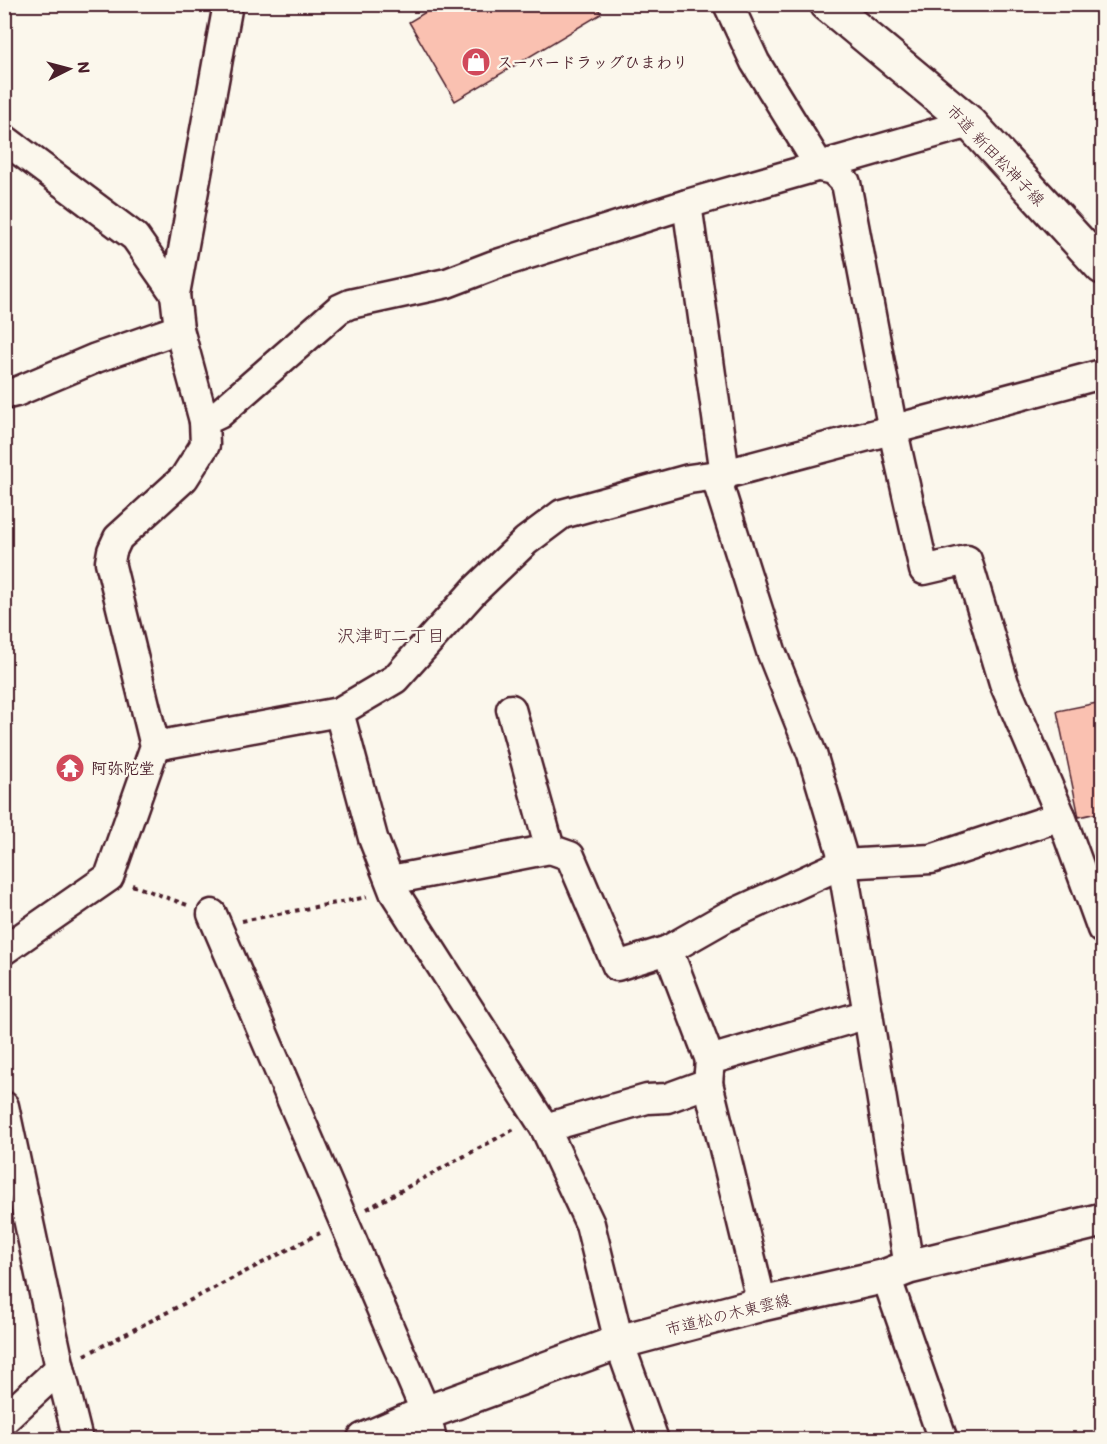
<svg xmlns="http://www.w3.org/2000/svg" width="1107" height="1444" font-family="Mali,'Klee One',sans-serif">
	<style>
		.building { fill: #fac1b1; stroke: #4a1f2b; stroke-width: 1.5 }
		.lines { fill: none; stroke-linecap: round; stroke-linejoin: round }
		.street-casing { stroke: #4a1f2b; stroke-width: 33 }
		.secondary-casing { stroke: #4a1f2b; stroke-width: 38 }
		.path { stroke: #4a1f2b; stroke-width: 4; stroke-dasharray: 4.5 4.5; stroke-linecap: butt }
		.street { stroke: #fbf7ec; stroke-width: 28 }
		.secondary { stroke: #fbf7ec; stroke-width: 33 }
		.labels { text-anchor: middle; stroke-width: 4.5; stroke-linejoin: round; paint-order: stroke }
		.poi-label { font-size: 16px; font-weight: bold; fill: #4a1f2b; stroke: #fbf7ec; text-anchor: start }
		.street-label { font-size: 16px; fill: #4a1f2b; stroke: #fbf7ec }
		.neighbourhood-label { font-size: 18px; fill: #4a1f2b; stroke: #fbf7ec }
	</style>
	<rect width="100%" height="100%" fill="#fbf7ec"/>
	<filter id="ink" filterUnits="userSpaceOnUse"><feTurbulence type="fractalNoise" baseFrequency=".0167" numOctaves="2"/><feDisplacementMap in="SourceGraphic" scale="12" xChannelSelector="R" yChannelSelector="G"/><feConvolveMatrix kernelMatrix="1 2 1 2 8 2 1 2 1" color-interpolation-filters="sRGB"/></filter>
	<g filter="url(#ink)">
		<g class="building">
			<polygon points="439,4 596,4 601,14 455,101 409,22"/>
			<polygon points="1102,702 1102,812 1079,817 1057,711"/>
		</g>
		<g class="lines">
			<g class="street-casing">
				<g id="street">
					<polyline points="728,4 755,62 820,167 833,170 846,183 893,431 924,570 967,560 1004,683 1061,816 1102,929"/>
					<polyline points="4,139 135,237 175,294"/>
					<polyline points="687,204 725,474 719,487 771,651 812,754 841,851 842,864 868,1014 909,1267"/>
					<polyline points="4,395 16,392 96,358 179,329"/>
					<polyline points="204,421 179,329 175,294 228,4"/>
					<polyline points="339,712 373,838 394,892 545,1128 590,1224 619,1342 654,1440"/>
					<polyline points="155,746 339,712 395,679 475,590 526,541 562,514 689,479 725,474 1102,374"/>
					<polyline points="550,849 570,856 617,966 668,950"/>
					<polyline points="391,880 550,849 511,709"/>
					<polyline points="212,914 426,1413 432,1440"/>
					<polyline points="4,950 109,877 155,746 110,562 112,551 118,538 184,478 205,445 204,421 219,414 339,309 350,304 447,283 494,265 687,204 970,123"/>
					<polyline points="710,1060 668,950 726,917 842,864 931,859 1061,816"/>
					<polyline points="708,1083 762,1304"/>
					<polyline points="4,1106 60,1368 78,1440"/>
					<polyline points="545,1128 647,1099 667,1098 708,1083 710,1060 868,1014"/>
					<polyline points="886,1276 943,1440"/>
					<polyline points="4,1420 60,1368"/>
				</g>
			</g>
			<g class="secondary-casing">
				<g id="secondary">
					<polyline points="827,4 970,123 1102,267"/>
					<polyline points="364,1440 426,1413 619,1342 762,1304 886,1276 909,1267 1102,1220"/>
				</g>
			</g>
			<g class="path">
				<polyline points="132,885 190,906"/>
				<polyline points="242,921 367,897"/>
				<polyline points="367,1209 516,1128"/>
				<polyline points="85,1355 320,1233"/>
			</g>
			<use href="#street" class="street"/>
			<use href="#secondary" class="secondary"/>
		</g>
	</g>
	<defs>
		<g id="shop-disc" transform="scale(1.5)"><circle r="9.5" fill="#d1495b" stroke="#fbf7ec"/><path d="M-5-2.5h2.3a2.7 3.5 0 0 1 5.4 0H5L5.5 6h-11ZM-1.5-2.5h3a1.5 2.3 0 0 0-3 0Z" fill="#fff"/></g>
		<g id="temple-disc" transform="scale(1.5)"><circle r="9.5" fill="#d1495b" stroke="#fbf7ec"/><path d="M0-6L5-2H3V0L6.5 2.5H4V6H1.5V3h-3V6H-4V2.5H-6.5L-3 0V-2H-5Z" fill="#fff"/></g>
	</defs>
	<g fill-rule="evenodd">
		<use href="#shop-disc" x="476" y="62"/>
		<use href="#temple-disc" x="70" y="768"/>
	</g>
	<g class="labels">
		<g class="poi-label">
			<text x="497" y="68">スーパードラッグひまわり</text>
			<text x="91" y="774">阿弥陀堂</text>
		</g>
		<g class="street-label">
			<text transform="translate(996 155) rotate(46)" y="6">市道 新田松神子線</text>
			<text transform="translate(728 1314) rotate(-14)" y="6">市道松の木東雲線</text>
		</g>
		<g class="neighbourhood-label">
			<text x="391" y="642">沢津町二丁目</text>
		</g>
	</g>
	<rect width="1107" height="1444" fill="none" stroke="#fbf7ec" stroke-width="24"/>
	<rect x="12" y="12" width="1083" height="1420" fill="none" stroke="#4a1f2b" stroke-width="2" filter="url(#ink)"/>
	<g transform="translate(69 69) rotate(84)" stroke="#fbf7ec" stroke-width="4.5" paint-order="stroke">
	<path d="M0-4.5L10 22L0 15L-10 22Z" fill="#4a1f2b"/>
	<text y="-9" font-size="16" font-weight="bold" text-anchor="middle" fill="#4a1f2b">N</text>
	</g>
</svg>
